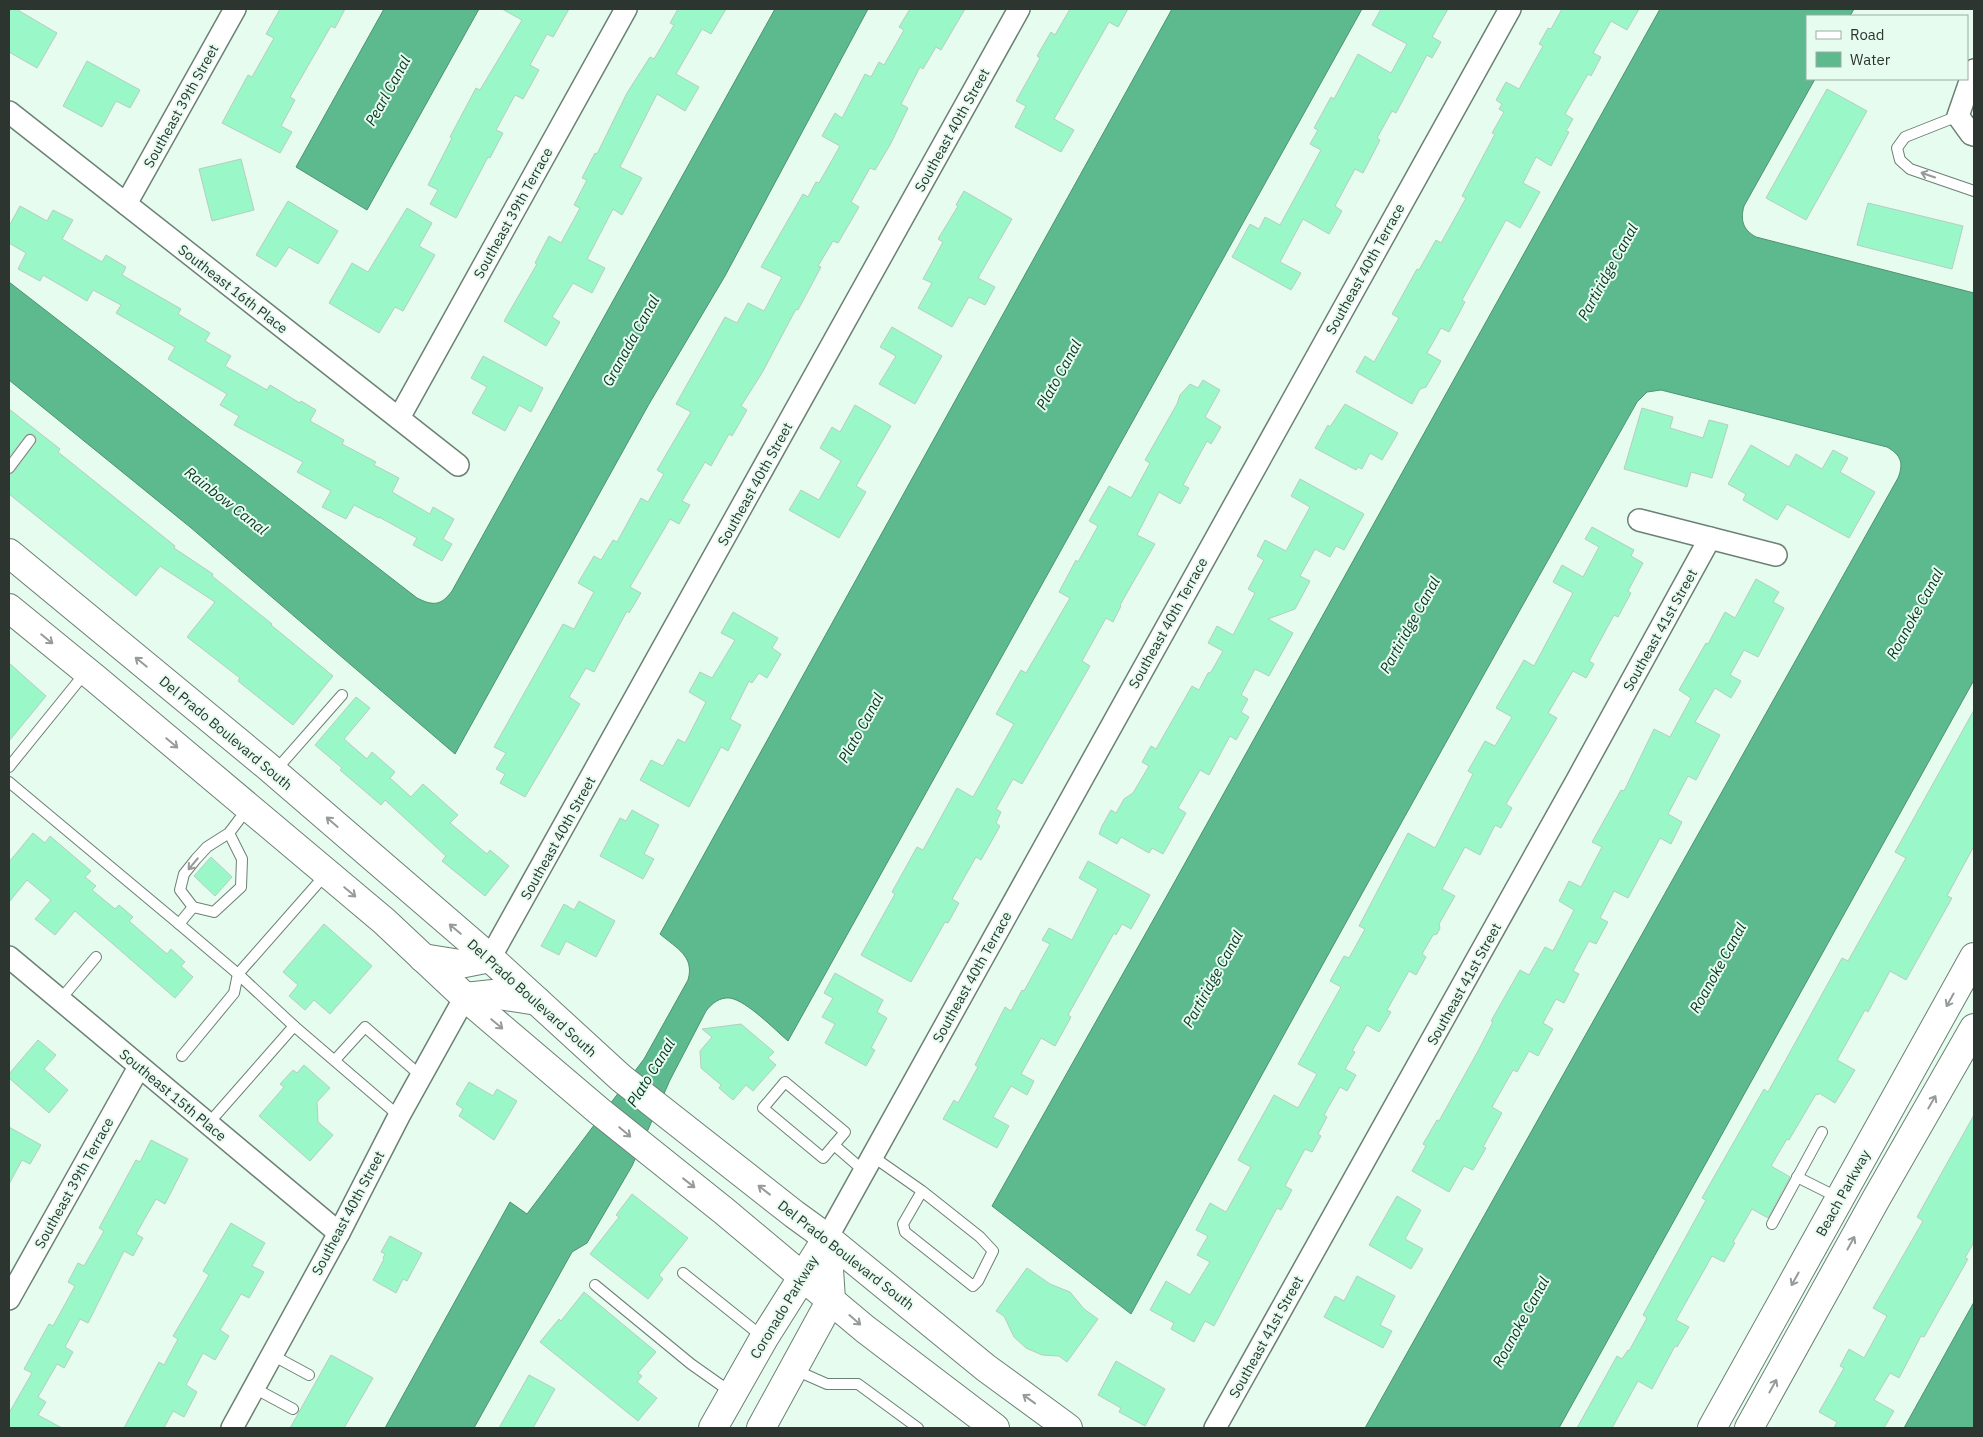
<svg xmlns="http://www.w3.org/2000/svg" width="1983" height="1437" font-family="'IBM Plex Sans',sans-serif">
	<style>
		.water { fill: #5dba8e; stroke: #4e9272 }
		.building { fill: #99f7c8; stroke: #b7cdc1 }
		.lines { fill: none; stroke-linecap: round; stroke-linejoin: round }
		.lane-casing { stroke: #6c8175; stroke-width: 12 }
		.street-casing { stroke: #6c8175; stroke-width: 24 }
		.secondary-casing { stroke: #6c8175; stroke-width: 30 }
		.primary-casing { stroke: #6c8175; stroke-width: 30 }
		.lane { stroke: #fff; stroke-width: 10 }
		.street { stroke: #fff; stroke-width: 21 }
		.secondary { stroke: #fff; stroke-width: 28 }
		.primary { stroke: #fff; stroke-width: 28 }
		.oneway { stroke: #969a98 }
		.labels { text-anchor: middle; stroke-width: 4; stroke-linejoin: round; paint-order: stroke }
		.street-label { font-size: 14px; fill: #2c3530; stroke: #e5fcef }
		.water-label { font-size: 15px; font-style: italic; fill: #073220; stroke: #e5fcef }
	</style>
	<rect width="100%" height="100%" fill="#e5fcef"/>
	<g class="water">
		<polygon points="384,9 479,9 367,210 296,167"/>
		<path d="M775,9H868L725,276L649,404L455,754L190,527L9,380V282L417,598C433,606 441,606 452,591Z"/>
		<path d="M1172,9H1362L788,1041C774,1029 747,1001 730,998C720,997 712,1003 706,1011L670,1080L632,1166L587,1243L572,1252L474,1428H385L510,1202L527,1214L644,1059L688,980C695,956 676,948 660,934Z"/>
		<path d="M1660,9H1854L1850,16H1807V79H1815L1744,206C1740,220 1743,230 1756,237L1974,293V680L1559,1428H1365L1898,478C1904,463 1901,455 1887,447L1661,390L1647,392L1637,402C1466,705 1297,1009 1131,1314L992,1206L1169,892Z"/>
		<polygon points="1974,1302 1974,1428 1904,1428"/>
	</g>
	<g class="building">
		<polygon points="9,9 16,9 57,33 37,68 9,52"/>
		<polygon points="280,9 345,9 335,28 331,26 290,97 295,100 281,126 292,132 280,153 222,123 248,75 252,77 274,38 266,34"/>
		<polygon points="502,9 569,9 553,37 547,34 530,65 539,70 523,99 515,95 496,130 503,133 490,158 488,157 456,218 430,204 438,190 428,185 452,138 450,137 476,88 480,90 522,20"/>
		<polygon points="678,9 726,9 711,34 702,29 676,74 699,87 685,111 657,94 620,167 642,178 622,215 613,209 587,259 605,268 592,293 573,283 552,317 560,322 546,346 504,321 537,264 535,263 549,236 561,243 580,208 574,205 587,180 582,178 595,153 597,154 627,93 650,57 654,59 674,25 670,23"/>
		<polygon points="910,9 965,9 941,50 936,47 923,69 920,67 901,104 908,108 890,145 875,170 870,168 851,202 859,207 838,243 833,241 818,266 821,267 798,310 796,309 762,373 741,406 747,410 732,436 729,434 711,466 705,462 682,501 690,505 679,524 670,519 630,587 641,593 629,613 627,611 594,672 586,668 569,697 580,704 525,797 500,783 505,774 496,769 506,753 494,747 563,624 574,629 594,592 578,583 594,556 601,560 613,540 617,542 641,498 648,502 664,474 657,470 691,412 676,404 725,317 737,323 748,303 764,311 782,277 761,267 803,194 808,197 816,182 819,183 840,146 822,136 835,113 842,118 865,74 871,77 879,62 884,65 904,30 899,27"/>
		<polygon points="1070,9 1128,9 1118,27 1109,22 1054,119 1074,130 1061,152 1015,127 1026,106 1016,101 1040,58 1037,56 1051,32 1055,35"/>
		<polygon points="1381,9 1448,9 1432,37 1441,42 1432,58 1427,55 1396,113 1392,111 1377,138 1380,140 1363,173 1355,169 1335,206 1342,211 1329,234 1303,219 1280,262 1301,273 1291,290 1232,257 1250,224 1259,229 1265,217 1280,225 1321,150 1310,144 1318,130 1314,128 1331,97 1334,99 1358,54 1391,73 1407,44 1372,25"/>
		<polygon points="1562,9 1639,9 1627,30 1611,21 1593,53 1601,57 1591,76 1588,74 1565,114 1573,119 1566,131 1569,132 1551,166 1536,157 1523,183 1540,192 1520,228 1506,220 1462,300 1465,302 1449,332 1441,328 1427,353 1441,361 1426,387 1420,389 1412,404 1356,372 1365,356 1374,362 1399,318 1392,314 1417,269 1419,270 1436,240 1441,243 1466,198 1462,196 1495,134 1492,133 1504,112 1499,109 1502,104 1496,100 1506,82 1519,89 1543,46 1539,44 1548,28 1551,29"/>
		<polygon points="87,61 140,90 130,108 116,101 102,127 63,106"/>
		<polygon points="1827,89 1867,111 1806,220 1766,198"/>
		<polygon points="241,159 254,210 212,221 199,169"/>
		<polygon points="964,191 1012,219 978,278 995,287 985,305 969,297 952,327 918,308 932,283 923,279 943,242 938,239 958,206 956,205"/>
		<polygon points="288,201 338,231 318,264 289,247 276,267 256,255"/>
		<polygon points="1868,203 1963,226 1952,269 1857,245"/>
		<polygon points="20,206 47,221 53,210 73,220 62,239 102,262 106,255 126,267 122,275 181,309 178,314 210,333 205,341 231,356 225,366 267,390 270,385 300,403 301,401 316,410 310,421 344,440 342,444 376,462 374,465 399,478 392,492 430,514 433,507 454,519 443,539 452,544 442,561 413,545 417,538 379,517 379,518 354,505 346,519 322,507 331,491 297,472 303,462 234,425 239,416 220,405 227,394 168,359 175,347 116,313 121,305 93,290 87,301 43,275 40,281 18,269 26,253 9,243 9,226"/>
		<polygon points="407,208 432,223 419,246 435,255 403,311 395,307 379,333 329,303 352,263 368,272"/>
		<polygon points="892,327 942,356 915,404 879,384 896,356 880,347"/>
		<polygon points="483,356 543,388 531,412 519,405 505,431 472,413 487,387 471,378"/>
		<polygon points="1203,380 1220,390 1205,417 1221,427 1211,444 1207,441 1183,485 1189,488 1180,504 1159,492 1137,535 1155,544 1120,605 1121,606 1113,622 1106,618 1082,661 1090,666 1022,784 1013,779 996,809 1001,812 996,823 1000,826 981,860 976,857 952,899 959,903 948,923 945,922 911,982 861,955 895,894 892,892 917,847 923,850 957,788 973,797 1014,724 996,714 1021,670 1026,673 1070,598 1059,592 1076,560 1078,562 1098,526 1089,521 1109,486 1131,498 1150,463 1145,460 1177,404 1180,395 1190,384 1198,388"/>
		<polygon points="1345,404 1398,433 1382,460 1370,453 1362,469 1358,467 1356,470 1315,448 1328,425 1330,427"/>
		<polygon points="855,405 891,426 856,486 866,492 839,538 789,510 801,490 819,500 841,461 820,448 832,427 840,432"/>
		<polygon points="1642,408 1673,417 1670,428 1703,438 1709,420 1728,425 1712,478 1691,472 1687,487 1624,469"/>
		<polygon points="9,409 60,449 58,452 175,546 174,548 213,574 212,576 272,624 271,625 333,676 293,725 238,681 240,678 187,637 215,602 160,566 136,596 9,494 9,475 14,472 37,440 34,434 27,434 9,457"/>
		<polygon points="1751,445 1789,467 1796,454 1822,469 1833,450 1848,458 1840,472 1875,492 1849,538 1787,504 1777,520 1743,500 1746,494 1728,484"/>
		<polygon points="1300,479 1364,514 1344,550 1336,546 1330,557 1315,549 1300,576 1310,581 1295,609 1268,619 1293,633 1269,676 1255,669 1241,695 1248,699 1241,712 1249,717 1236,740 1230,736 1209,775 1200,770 1178,808 1186,813 1163,854 1152,848 1149,853 1121,837 1117,844 1099,834 1102,826 1111,810 1116,813 1124,799 1133,793 1149,766 1142,762 1151,746 1156,749 1192,686 1199,690 1208,673 1211,672 1223,651 1208,643 1217,626 1233,635 1255,593 1248,589 1264,560 1257,556 1265,540 1286,551 1310,507 1291,496"/>
		<polygon points="1592,527 1634,550 1631,556 1643,563 1628,591 1631,593 1618,617 1614,615 1589,661 1594,664 1586,678 1573,671 1548,713 1557,718 1506,804 1512,808 1501,828 1495,825 1480,855 1465,847 1442,889 1455,896 1439,924 1440,928 1437,934 1433,935 1422,954 1426,957 1416,975 1409,971 1387,1010 1391,1012 1379,1032 1367,1025 1352,1051 1355,1052 1345,1069 1356,1075 1347,1091 1340,1087 1324,1115 1327,1117 1318,1134 1321,1136 1312,1152 1305,1149 1285,1186 1292,1190 1281,1210 1277,1208 1214,1326 1205,1321 1194,1342 1171,1329 1174,1323 1150,1310 1166,1281 1190,1295 1210,1262 1197,1255 1208,1236 1196,1230 1210,1203 1226,1212 1251,1167 1238,1160 1274,1095 1298,1108 1317,1074 1298,1064 1341,987 1330,981 1344,956 1349,958 1365,929 1359,926 1408,833 1435,848 1473,774 1468,771 1485,741 1495,746 1512,717 1496,708 1524,660 1534,666 1573,593 1553,582 1562,565 1583,577 1599,547 1585,539"/>
		<polygon points="1756,579 1779,592 1773,602 1784,608 1758,657 1744,650 1730,675 1741,681 1731,698 1715,688 1695,722 1720,735 1696,780 1688,776 1668,814 1682,822 1671,844 1660,838 1628,898 1614,891 1600,918 1608,922 1596,944 1589,941 1573,971 1579,974 1564,1003 1556,999 1543,1023 1553,1029 1538,1056 1529,1051 1517,1072 1513,1070 1492,1107 1502,1113 1483,1147 1486,1148 1473,1170 1464,1166 1449,1192 1412,1171 1426,1146 1423,1144 1437,1120 1439,1121 1478,1051 1493,1022 1491,1021 1520,970 1529,975 1545,947 1553,951 1574,910 1559,901 1569,881 1581,887 1602,847 1592,842 1621,790 1624,791 1654,729 1670,737 1691,698 1679,690 1706,643 1708,644 1725,612 1735,618"/>
		<polygon points="733,612 778,638 772,648 781,654 767,678 759,673 752,683 749,681 730,719 741,725 728,751 721,747 689,807 640,780 651,760 663,766 678,739 685,743 706,702 689,692 700,672 712,678 735,640 721,633"/>
		<polygon points="9,663 46,696 9,741"/>
		<polygon points="356,697 370,708 344,739 367,759 372,752 395,772 390,778 411,797 423,784 458,815 450,823 487,854 490,850 509,866 485,896 442,861 446,856 385,800 381,805 340,770 342,768 315,745"/>
		<polygon points="1974,710 1974,846 1947,896 1952,898 1906,980 1890,971 1868,1012 1865,1010 1837,1060 1855,1070 1835,1103 1819,1093 1818,1095 1816,1094 1789,1140 1787,1139 1771,1166 1790,1177 1768,1218 1752,1209 1733,1242 1735,1243 1724,1262 1712,1256 1676,1320 1689,1327 1677,1347 1675,1346 1652,1389 1638,1381 1612,1428 1577,1428 1617,1356 1622,1359 1628,1350 1629,1351 1647,1318 1643,1315 1706,1200 1702,1198 1764,1089 1768,1092 1842,958 1848,961 1906,858 1895,852"/>
		<polygon points="632,810 659,825 644,854 654,859 643,879 600,856 620,818 626,821"/>
		<polygon points="33,833 45,843 50,836 91,871 85,877 96,886 92,890 115,909 119,905 133,917 129,921 167,954 171,949 185,962 181,966 193,977 175,998 75,911 55,935 35,919 51,900 27,880 9,902 9,862"/>
		<polygon points="211,857 232,877 215,896 194,876"/>
		<polygon points="1088,861 1150,895 1131,929 1122,924 1116,935 1114,933 1068,1015 1071,1017 1055,1046 1041,1038 1021,1074 1034,1081 1027,1095 1011,1086 993,1117 1009,1126 997,1148 943,1119 954,1100 958,1103 978,1067 975,1065 1005,1007 1011,1011 1022,990 1024,991 1050,944 1042,940 1049,928 1072,940 1098,889 1079,878"/>
		<polygon points="579,901 615,921 596,957 566,941 559,955 541,946 564,904 574,910"/>
		<polygon points="324,924 372,966 330,1014 314,1000 305,1010 289,996 298,985 283,972"/>
		<polygon points="835,973 883,1000 877,1012 887,1018 871,1048 875,1050 866,1066 825,1043 835,1024 822,1017 833,998 824,993"/>
		<polygon points="741,1024 774,1052 768,1058 776,1065 753,1091 746,1085 733,1100 719,1088 721,1085 701,1068 700,1051 712,1037 702,1029"/>
		<polygon points="38,1040 56,1055 44,1069 68,1090 49,1113 9,1078 9,1074"/>
		<polygon points="304,1065 330,1088 317,1102 318,1122 333,1135 310,1161 259,1116 284,1087 280,1084 293,1070 297,1073"/>
		<polygon points="469,1082 493,1096 497,1089 517,1101 494,1140 459,1116 463,1109 456,1104"/>
		<polygon points="1974,1115 1974,1242 1965,1258 1968,1259 1924,1337 1921,1336 1899,1378 1890,1373 1874,1400 1894,1411 1884,1428 1834,1428 1837,1422 1819,1412 1844,1368 1840,1366 1849,1349 1864,1358 1887,1316 1873,1308 1923,1221 1917,1217"/>
		<polygon points="9,1127 41,1145 30,1164 22,1160 9,1184"/>
		<polygon points="151,1140 188,1159 165,1204 156,1199 136,1234 143,1238 133,1256 124,1251 88,1323 80,1319 65,1347 73,1352 64,1368 57,1364 38,1397 46,1402 38,1415 62,1428 9,1428 9,1413 32,1373 24,1369 49,1324 53,1326 75,1286 68,1282 78,1263 84,1266 104,1231 99,1228 136,1160 140,1162"/>
		<polygon points="632,1194 688,1238 659,1275 663,1279 648,1299 590,1254 619,1217 616,1215"/>
		<polygon points="1397,1196 1421,1210 1405,1239 1423,1249 1411,1269 1369,1245"/>
		<polygon points="231,1223 265,1243 252,1266 264,1272 249,1298 241,1294 220,1330 229,1336 215,1360 203,1353 186,1385 197,1392 184,1417 173,1411 164,1428 124,1428 159,1362 164,1365 178,1339 173,1336 209,1275 203,1271"/>
		<polygon points="390,1236 422,1253 407,1281 403,1279 396,1293 373,1280 384,1259 383,1258 385,1254 381,1252"/>
		<polygon points="1027,1268 1050,1284 1070,1292 1084,1309 1098,1319 1067,1362 1059,1356 1042,1355 1026,1348 1014,1337 1004,1316 996,1311"/>
		<polygon points="1357,1276 1395,1296 1380,1325 1392,1331 1383,1348 1324,1317 1335,1296 1344,1301"/>
		<polygon points="584,1292 656,1352 638,1373 642,1376 637,1382 657,1398 638,1421 540,1342 559,1319 561,1321"/>
		<polygon points="331,1355 373,1378 344,1428 290,1428"/>
		<polygon points="1116,1361 1165,1389 1145,1426 1119,1412 1121,1408 1098,1395"/>
		<polygon points="529,1375 555,1389 533,1428 499,1428"/>
	</g>
	<g class="lines">
		<g class="lane-casing">
			<g id="lane">
				<polyline points="1958,116 1905,137 1897,148 1900,160 1910,169 1974,191"/>
				<polyline points="9,468 30,440"/>
				<polyline points="9,767 85,673"/>
				<polyline points="275,771 342,695"/>
				<polyline points="9,782 179,924"/>
				<polyline points="229,833 242,859 241,887 214,912 193,907 180,890 184,874 196,859 207,847 229,833 248,808"/>
				<polyline points="193,907 179,924 238,974 294,1026"/>
				<polyline points="60,1000 96,957"/>
				<polyline points="182,1056 234,993 238,974 326,874"/>
				<polyline points="335,1060 365,1027 421,1076"/>
				<polygon points="785,1082 845,1132 823,1158 763,1108"/>
				<polyline points="208,1124 294,1026 399,1116"/>
				<polyline points="834,1145 864,1171"/>
				<polyline points="872,1156 922,1191 903,1224 905,1232 973,1286 978,1281 993,1251 980,1237 922,1191"/>
				<polyline points="1797,1177 1839,1198"/>
				<polyline points="1772,1224 1822,1132"/>
				<polyline points="683,1273 764,1338"/>
				<polyline points="595,1285 691,1364 732,1393"/>
				<polyline points="272,1355 309,1375"/>
				<polyline points="795,1370 827,1384 858,1384 918,1428"/>
				<polyline points="254,1388 293,1409"/>
			</g>
		</g>
		<g class="street-casing">
			<g id="street">
				<polyline points="1974,70 1958,116 1971,134 1974,135"/>
				<polyline points="9,112 458,465"/>
				<polyline points="126,204 235,9"/>
				<polyline points="399,418 626,9"/>
				<polyline points="1639,520 1776,555"/>
				<polyline points="9,957 339,1233"/>
				<polyline points="490,958 1019,9"/>
				<polyline points="827,1238 1510,9"/>
				<polyline points="9,1299 139,1067"/>
				<polyline points="232,1428 339,1233 399,1116 465,997"/>
				<polyline points="1215,1428 1577,780 1710,538"/>
			</g>
		</g>
		<g class="secondary-casing">
			<g id="secondary">
				<polyline points="713,1428 764,1338 827,1238"/>
				<polyline points="761,1428 831,1300 827,1238"/>
				<polyline points="1712,1428 1974,957"/>
				<polyline points="1749,1428 1876,1199 1974,1028"/>
			</g>
		</g>
		<g class="primary-casing">
			<g id="primary">
				<polyline points="9,553 266,765 490,958 621,1078 794,1214 827,1238 986,1368 1068,1428"/>
				<polyline points="9,608 96,679 384,921 465,997 599,1111 724,1211 865,1329 995,1428"/>
				<polyline points="423,958 460,964 490,958"/>
				<polyline points="465,997 493,994 537,1001"/>
			</g>
		</g>
		<use href="#lane" class="lane"/>
		<use href="#street" class="street"/>
		<use href="#secondary" class="secondary"/>
		<use href="#primary" class="primary"/>
	</g>
	<defs><path id="oneway-shaft" d="M-6 0H5M1.5-3L5.5 0L1.5 3" fill="none" stroke-width="1.6" stroke-linecap="round" stroke-linejoin="round" transform="scale(1.25)"/></defs>
	<g class="oneway">
		<use href="#oneway-shaft" transform="translate(1928 175) rotate(-161)"/>
		<use href="#oneway-shaft" transform="translate(47 639) rotate(39)"/>
		<use href="#oneway-shaft" transform="translate(141 662) rotate(-141)"/>
		<use href="#oneway-shaft" transform="translate(172 743) rotate(40)"/>
		<use href="#oneway-shaft" transform="translate(332 822) rotate(-139)"/>
		<use href="#oneway-shaft" transform="translate(193 864) rotate(130)"/>
		<use href="#oneway-shaft" transform="translate(350 892) rotate(40)"/>
		<use href="#oneway-shaft" transform="translate(455 929) rotate(-140)"/>
		<use href="#oneway-shaft" transform="translate(1950 1000) rotate(119)"/>
		<use href="#oneway-shaft" transform="translate(497 1024) rotate(40)"/>
		<use href="#oneway-shaft" transform="translate(1932 1102) rotate(-60)"/>
		<use href="#oneway-shaft" transform="translate(625 1132) rotate(40)"/>
		<use href="#oneway-shaft" transform="translate(689 1183) rotate(38)"/>
		<use href="#oneway-shaft" transform="translate(764 1190) rotate(-142)"/>
		<use href="#oneway-shaft" transform="translate(1851 1243) rotate(-61)"/>
		<use href="#oneway-shaft" transform="translate(1795 1279) rotate(119)"/>
		<use href="#oneway-shaft" transform="translate(855 1320) rotate(41)"/>
		<use href="#oneway-shaft" transform="translate(1773 1386) rotate(-61)"/>
		<use href="#oneway-shaft" transform="translate(1029 1399) rotate(-144)"/>
	</g>
	<g class="labels">
		<g class="street-label">
			<text transform="translate(181 106) rotate(-61)" y="5">Southeast 39th Street</text>
			<text transform="translate(952 130) rotate(-61)" y="5">Southeast 40th Street</text>
			<text transform="translate(513 213) rotate(-61)" y="5">Southeast 39th Terrace</text>
			<text transform="translate(1365 269) rotate(-61)" y="5">Southeast 40th Terrace</text>
			<text transform="translate(233 289) rotate(38)" y="5">Southeast 16th Place</text>
			<text transform="translate(755 484) rotate(-61)" y="5">Southeast 40th Street</text>
			<text transform="translate(1168 623) rotate(-61)" y="5">Southeast 40th Terrace</text>
			<text transform="translate(1660 630) rotate(-61)" y="5">Southeast 41st Street</text>
			<text transform="translate(226 733) rotate(40)" y="5">Del Prado Boulevard South</text>
			<text transform="translate(558 838) rotate(-61)" y="5">Southeast 40th Street</text>
			<text transform="translate(972 977) rotate(-61)" y="5">Southeast 40th Terrace</text>
			<text transform="translate(1464 984) rotate(-61)" y="5">Southeast 41st Street</text>
			<text transform="translate(532 998) rotate(42)" y="5">Del Prado Boulevard South</text>
			<text transform="translate(173 1095) rotate(40)" y="5">Southeast 15th Place</text>
			<text transform="translate(74 1183) rotate(-61)" y="5">Southeast 39th Terrace</text>
			<text transform="translate(1843 1193) rotate(-61)" y="5">Beach Parkway</text>
			<text transform="translate(348 1213) rotate(-62)" y="5">Southeast 40th Street</text>
			<text transform="translate(846 1255) rotate(38)" y="5">Del Prado Boulevard South</text>
			<text transform="translate(784 1307) rotate(-59)" y="5">Coronado Parkway</text>
			<text transform="translate(1266 1337) rotate(-61)" y="5">Southeast 41st Street</text>
		</g>
		<g class="water-label">
			<text transform="translate(388 91) rotate(-61)" y="5">Pearl Canal</text>
			<text transform="translate(1608 272) rotate(-61)" y="5">Partiridge Canal</text>
			<text transform="translate(631 341) rotate(-61)" y="5">Granada Canal</text>
			<text transform="translate(1059 375) rotate(-61)" y="5">Plato Canal</text>
			<text transform="translate(226 501) rotate(38)" y="5">Rainbow Canal</text>
			<text transform="translate(1915 614) rotate(-61)" y="5">Roanoke Canal</text>
			<text transform="translate(1410 625) rotate(-61)" y="5">Partiridge Canal</text>
			<text transform="translate(861 728) rotate(-61)" y="5">Plato Canal</text>
			<text transform="translate(1718 968) rotate(-61)" y="5">Roanoke Canal</text>
			<text transform="translate(1213 979) rotate(-61)" y="5">Partiridge Canal</text>
			<text transform="translate(651 1073) rotate(-58)" y="5">Plato Canal</text>
			<text transform="translate(1521 1322) rotate(-61)" y="5">Roanoke Canal</text>
		</g>
	</g>
	<rect width="1983" height="1437" fill="none" stroke="#2c3530" stroke-width="20"/>
	<rect x="1806" y="15" width="162" height="65" fill="#e5fcef" stroke="#9baca3"/>
	<rect x="1816" y="31" width="25" height="8" fill="#ffffff" stroke="#9baca3"/>
	<text x="1850" y="40" font-size="15" fill="#2c3530">Road</text>
	<rect x="1816" y="52" width="25" height="15" fill="#5dba8e" stroke="#9baca3"/>
	<text x="1850" y="65" font-size="15" fill="#2c3530">Water</text>
</svg>
